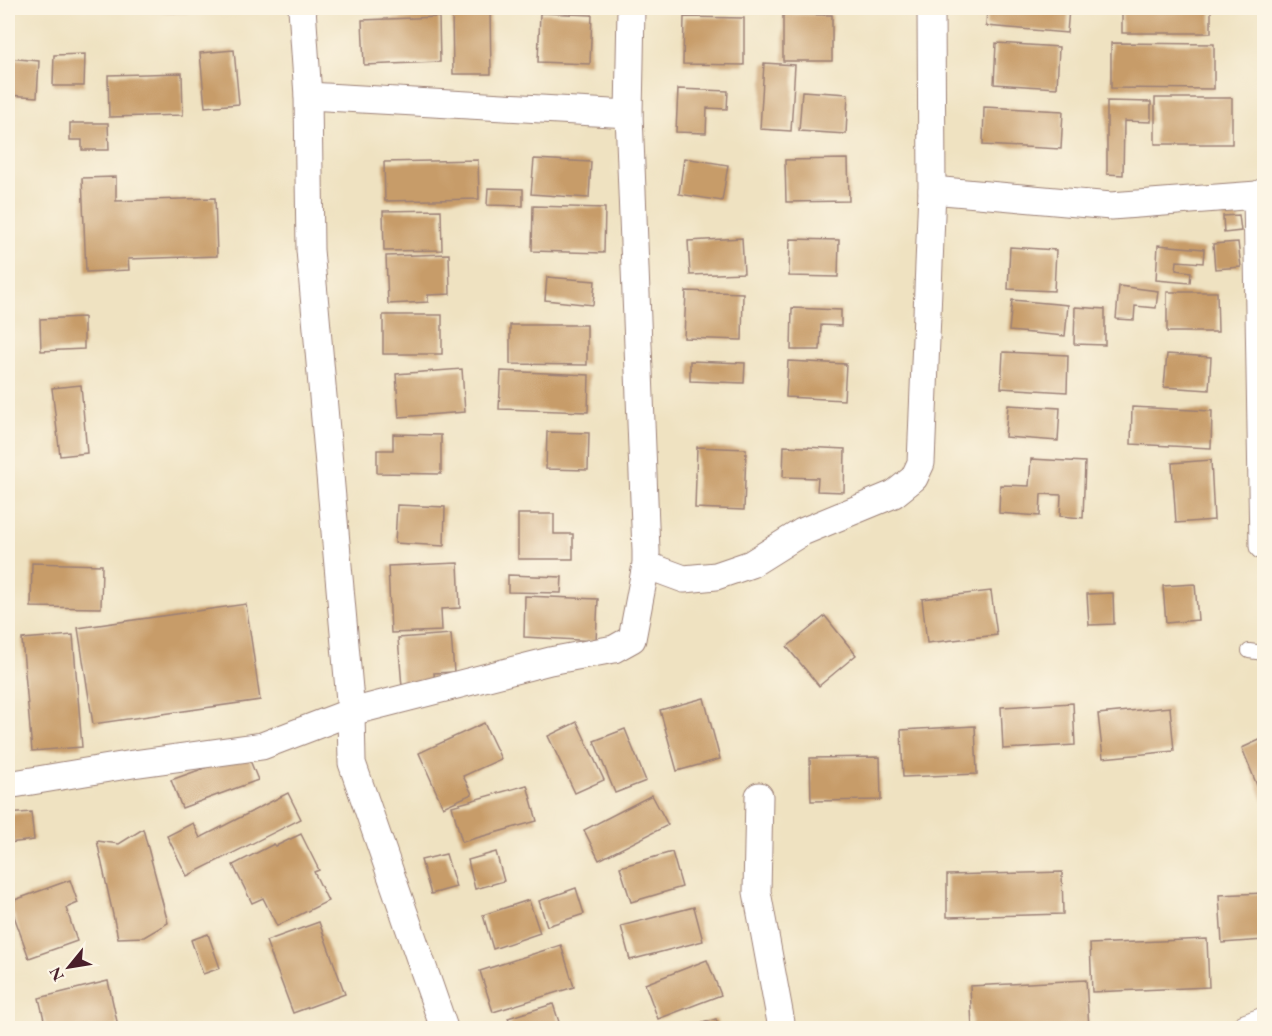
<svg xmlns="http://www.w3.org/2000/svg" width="1272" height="1036" font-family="'EB Garamond',serif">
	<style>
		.building { fill: #c79c69 }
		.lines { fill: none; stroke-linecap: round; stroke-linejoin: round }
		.lane-casing { stroke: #9c8076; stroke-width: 16 }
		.street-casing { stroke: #9c8076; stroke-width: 29 }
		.lane { stroke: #fff; stroke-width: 14 }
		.street { stroke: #fff; stroke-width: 27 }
	</style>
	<rect width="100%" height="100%" fill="#fcf5e5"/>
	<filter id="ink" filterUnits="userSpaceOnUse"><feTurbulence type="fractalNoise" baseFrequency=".0167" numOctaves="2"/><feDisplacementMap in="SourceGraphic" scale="12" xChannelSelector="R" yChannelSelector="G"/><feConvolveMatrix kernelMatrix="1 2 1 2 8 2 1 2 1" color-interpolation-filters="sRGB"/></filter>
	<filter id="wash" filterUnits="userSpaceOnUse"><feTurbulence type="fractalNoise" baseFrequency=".008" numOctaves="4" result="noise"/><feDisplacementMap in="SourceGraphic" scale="24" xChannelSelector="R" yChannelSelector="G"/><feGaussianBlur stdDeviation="1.35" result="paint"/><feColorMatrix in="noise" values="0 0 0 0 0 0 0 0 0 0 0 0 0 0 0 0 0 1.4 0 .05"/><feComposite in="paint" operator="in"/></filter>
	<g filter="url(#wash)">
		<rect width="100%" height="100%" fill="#efe2c1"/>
		<g id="blocks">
			<g class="building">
				<polygon points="136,8 190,8 190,13 136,11"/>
				<polygon points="452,8 490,8 491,74 453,74"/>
				<polygon points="987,8 1069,8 1067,33 986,26"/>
				<rect x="1122" y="8" width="89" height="25"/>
				<polygon points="540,13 592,15 590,64 538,62"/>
				<polygon points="783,14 832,15 832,61 783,61"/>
				<polygon points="439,17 440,62 364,65 362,20"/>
				<polygon points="684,17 744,18 744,65 683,64"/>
				<polygon points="996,43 1059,47 1057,88 994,84"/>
				<polygon points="1111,43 1214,44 1214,89 1111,88"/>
				<polygon points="234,50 239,104 205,107 200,53"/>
				<polygon points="85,54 84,86 53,86 54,55"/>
				<polygon points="8,58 39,61 37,97 8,95"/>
				<polygon points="764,63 795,65 791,131 760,129"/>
				<polygon points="182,73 183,115 109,117 108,75"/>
				<polygon points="678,89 728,91 727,109 707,108 706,133 676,132"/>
				<polygon points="802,91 848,94 846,134 799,131"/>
				<rect x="1155" y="98" width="77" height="46"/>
				<polygon points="1107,101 1151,102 1151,122 1124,121 1123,175 1107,174"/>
				<polygon points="984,107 1063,111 1061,149 983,145"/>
				<polygon points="70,123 108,123 109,150 82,150 82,140 70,140"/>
				<polygon points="684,158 728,165 722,201 679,194"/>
				<polygon points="534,159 591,162 589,198 531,194"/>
				<polygon points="848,159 849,201 786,202 785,160"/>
				<polygon points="478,160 479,199 385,201 384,162"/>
				<polygon points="116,177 116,201 215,198 217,256 128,259 129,270 86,272 82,178"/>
				<polygon points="488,188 523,189 523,206 487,205"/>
				<polygon points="533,206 605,208 604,253 532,251"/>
				<polygon points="441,210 442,250 384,251 383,211"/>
				<polygon points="1239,215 1241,231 1224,233 1223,216"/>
				<polygon points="742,238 744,273 690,275 688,241"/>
				<polygon points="790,239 839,240 838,277 789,276"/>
				<polygon points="1238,242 1241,267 1215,269 1213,244"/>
				<polygon points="1158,245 1204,249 1203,263 1177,261 1176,270 1191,272 1190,283 1156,280"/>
				<polygon points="1010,247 1056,250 1054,291 1008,289"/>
				<polygon points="449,254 450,294 428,295 428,302 388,304 386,256"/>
				<polygon points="547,277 595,281 593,305 545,300"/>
				<polygon points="1119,286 1158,291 1156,308 1135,306 1134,320 1116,319"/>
				<polygon points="686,291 743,293 742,340 684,338"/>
				<polygon points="1167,292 1217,292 1218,332 1167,332"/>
				<polygon points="1012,300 1068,305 1065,336 1009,331"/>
				<polygon points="1075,307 1105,309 1105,345 1074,344"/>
				<polygon points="792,308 841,310 841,326 821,325 820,350 791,350"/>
				<rect x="383" y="315" width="59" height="39"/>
				<polygon points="84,317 84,349 41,351 40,319"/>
				<polygon points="510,325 587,325 587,365 510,364"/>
				<polygon points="1003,352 1068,355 1067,392 1001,388"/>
				<polygon points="1167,354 1211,357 1209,390 1164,387"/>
				<polygon points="690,361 745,363 744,383 690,381"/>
				<polygon points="788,361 846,364 844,400 786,397"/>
				<polygon points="462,369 465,412 399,417 396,374"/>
				<polygon points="501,371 589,375 588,412 499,409"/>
				<polygon points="81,385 87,453 60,456 52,388"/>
				<polygon points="1008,405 1060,408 1058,441 1005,437"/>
				<polygon points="1132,407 1212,411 1211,448 1131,444"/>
				<polygon points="547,432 589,433 588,470 546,469"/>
				<polygon points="393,434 441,435 441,474 377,473 377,450 393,450"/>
				<polygon points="784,446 845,449 844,492 817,491 818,478 783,477"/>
				<polygon points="697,447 746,449 744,510 695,508"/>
				<polygon points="1031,459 1085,462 1083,518 1060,516 1061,495 1041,494 1040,516 999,513 1000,485 1029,486"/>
				<polygon points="1211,460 1214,520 1176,523 1172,463"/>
				<polygon points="397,505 445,507 444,546 395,543"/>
				<polygon points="518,514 554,514 554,534 573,534 573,559 518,559"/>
				<polygon points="32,563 102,565 101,608 31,607"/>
				<polygon points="458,563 460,608 441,609 442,631 391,633 388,566"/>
				<polygon points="508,575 562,577 561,593 508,592"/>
				<polygon points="1195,584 1198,620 1166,623 1163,586"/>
				<polygon points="991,591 997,635 927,643 922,599"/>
				<polygon points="1113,593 1114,624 1089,625 1087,594"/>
				<polygon points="525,596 598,599 596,641 524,637"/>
				<polygon points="246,604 260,700 93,724 78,628"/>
				<polygon points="825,616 856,655 819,686 787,647"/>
				<polygon points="451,634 454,672 434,673 435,684 402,687 398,638"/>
				<polygon points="73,635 82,747 32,751 22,639"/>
				<polygon points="704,698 720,759 677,771 660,710"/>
				<polygon points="1073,703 1075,745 1003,749 1001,707"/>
				<polygon points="1170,707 1174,751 1103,758 1098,714"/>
				<polygon points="577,722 604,780 575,793 548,736"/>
				<polygon points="484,723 501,759 463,776 472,794 443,807 419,753"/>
				<polygon points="975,726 977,774 903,777 901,730"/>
				<polygon points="625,729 646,781 615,793 594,741"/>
				<polygon points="1264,738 1264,803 1242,748"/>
				<polygon points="247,753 258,780 182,808 171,780"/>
				<polygon points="880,757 881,800 811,801 810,758"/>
				<polygon points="527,785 537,821 462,842 452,806"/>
				<polygon points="288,793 301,819 187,876 167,836 193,823 200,838"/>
				<polygon points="652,795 668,825 599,860 584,830"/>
				<polygon points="31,812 34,840 8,843 8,814"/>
				<polygon points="143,829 168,923 144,937 118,938 97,841 119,844"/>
				<polygon points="301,834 319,870 314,872 328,901 277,926 263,898 252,903 233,865 274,844 276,846"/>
				<polygon points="496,852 504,881 475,889 468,860"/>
				<polygon points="672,852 682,887 631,902 620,867"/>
				<polygon points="446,854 456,887 431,894 421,860"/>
				<polygon points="1062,872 1063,914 947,917 947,875"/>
				<polygon points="70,880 78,903 66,908 77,941 29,958 9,902"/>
				<polygon points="576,888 584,914 547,926 539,901"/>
				<polygon points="1264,893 1264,940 1222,943 1219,895"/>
				<polygon points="529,900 540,933 493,949 483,915"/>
				<polygon points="694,907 703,941 630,960 621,926"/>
				<polygon points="319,922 345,994 293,1013 266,941"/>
				<polygon points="208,934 220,968 203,974 191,940"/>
				<polygon points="1207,939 1209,987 1092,992 1090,944"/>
				<polygon points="561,945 574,987 493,1012 480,971"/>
				<polygon points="707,960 721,995 658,1019 645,984"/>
				<polygon points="1086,980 1089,1028 972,1028 970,986"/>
				<polygon points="108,981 118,1026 106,1028 46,1028 39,998"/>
				<polygon points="553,1004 561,1028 511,1028 508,1018"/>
				<polygon points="716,1019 719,1028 686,1028"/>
			</g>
		</g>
	</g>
	<g filter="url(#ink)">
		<use href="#blocks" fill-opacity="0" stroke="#9c8076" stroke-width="1.5"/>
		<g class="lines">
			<g class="lane-casing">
				<polyline id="lane" points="1249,651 1264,653"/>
			</g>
			<g class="street-casing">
				<g id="street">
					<polyline points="302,8 308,96 310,250 351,712 352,763 444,1028"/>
					<polyline points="308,96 629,114"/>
					<polyline points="932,190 1111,206 1257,195 1264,192"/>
					<polyline points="1257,195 1263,546"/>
					<polyline points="646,565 684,579 716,576 751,564 802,532 894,494 914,478 921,463 932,190 931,8"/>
					<polyline points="8,785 133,764 262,746 351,712 550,661 614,649 632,639 646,565 646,551 629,114 631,8"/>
					<polyline points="759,796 757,892 782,1028"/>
					<polyline points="1245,1028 1264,1021"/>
				</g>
			</g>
			<use href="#lane" class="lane"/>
			<use href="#street" class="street"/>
		</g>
	</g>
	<rect width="1272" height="1036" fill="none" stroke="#fcf5e5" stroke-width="30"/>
	<g transform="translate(69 967) rotate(240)" stroke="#fcf5e5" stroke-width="4.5" paint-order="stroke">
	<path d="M0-4.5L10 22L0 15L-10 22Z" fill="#4a1f2b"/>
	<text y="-9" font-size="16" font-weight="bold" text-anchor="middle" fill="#4a1f2b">N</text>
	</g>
</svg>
